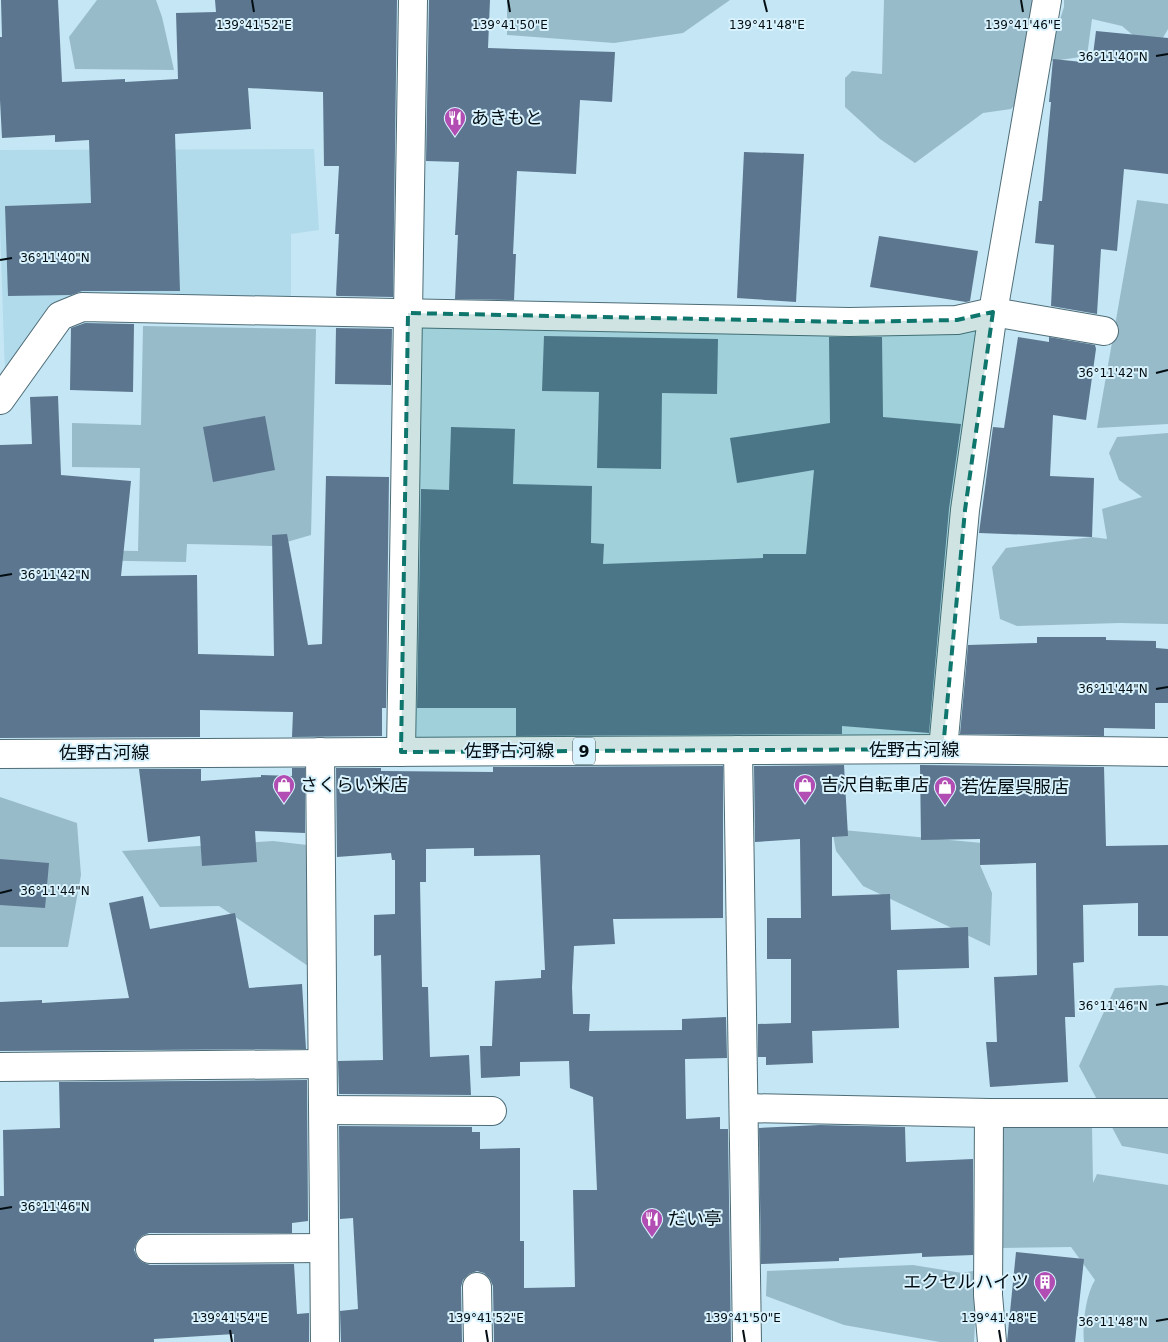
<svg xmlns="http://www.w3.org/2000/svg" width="1168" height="1342" font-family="'DejaVu Sans','Noto Sans JP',sans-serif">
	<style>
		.built { fill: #b1dbeb }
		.green { fill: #98bbca }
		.building { fill: #5b768e }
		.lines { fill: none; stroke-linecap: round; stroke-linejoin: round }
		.minor-casing { stroke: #4e6c77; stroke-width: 30 }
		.major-casing { stroke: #4e6c77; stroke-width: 30 }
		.minor { stroke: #fff; stroke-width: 28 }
		.major { stroke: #fff; stroke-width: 28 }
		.marked { fill: #0f766e; fill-opacity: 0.2; stroke: #0f766e; stroke-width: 4; stroke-dasharray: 10 6; stroke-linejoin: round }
		.ticks { fill: none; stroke: #030d12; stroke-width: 2 }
		.labels { text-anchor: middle; stroke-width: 4; stroke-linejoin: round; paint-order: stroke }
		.shield { fill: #d8f2fd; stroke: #435258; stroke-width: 1 }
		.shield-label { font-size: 16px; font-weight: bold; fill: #030d12 }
		.poi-label { font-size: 18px; fill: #030d12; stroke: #d8f2fd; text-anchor: start }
		.street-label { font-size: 18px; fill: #030d12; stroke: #d8f2fd }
		.ticks-label { font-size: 12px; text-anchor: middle; fill: #030d12; stroke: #d8f2fd; stroke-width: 4; stroke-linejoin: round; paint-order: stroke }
	</style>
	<rect width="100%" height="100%" fill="#c5e6f4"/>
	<polygon class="built" points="314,149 319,230 291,234 291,300 67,301 5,374 0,226 0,150"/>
	<g class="green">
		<polygon points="97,0 156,0 162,17 174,70 75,69 69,37"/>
		<polygon points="507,0 730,0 683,33 614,43 507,35"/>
		<polygon points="884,0 1034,0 1032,87 1011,109 983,113 915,163 880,139 845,107 845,78 852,71 882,74"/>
		<polygon points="1064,0 1168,0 1168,29 1154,53 1122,26 1092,19 1087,56 1046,62 1064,7"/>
		<polygon points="1137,200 1168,204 1168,424 1097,428"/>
		<polygon points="143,326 316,329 311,535 273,546 187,544 186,562 74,560 74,550 138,551 140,468 72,467 72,423 141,425"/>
		<polygon points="1168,433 1168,624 1120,623 1017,626 1000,619 992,567 1006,548 1092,537 1107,539 1102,509 1142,497 1119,480 1109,453 1117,437"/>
		<polygon points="0,797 77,823 81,875 68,947 0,947"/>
		<polygon points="832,829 982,843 980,865 992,893 990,946 863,886 836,851"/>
		<polygon points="273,841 307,845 311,968 219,906 160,907 122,851"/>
		<polygon points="1161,985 1168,986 1168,1154 1122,1146 1079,1066 1115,988"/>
		<path d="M1092,1126L1093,1183L1097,1174L1168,1185V1342H1084C1082,1325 1086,1294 1095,1280L1071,1247L1002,1248L1000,1128Z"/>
		<polygon points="913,1265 962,1273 978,1270 974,1342 940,1342 844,1325 766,1296 767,1271"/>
	</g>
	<g class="building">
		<polygon points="1,0 58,0 62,82 125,79 125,82 178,79 176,13 216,12 215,0 397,0 393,297 337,296 336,295 339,234 335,234 339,166 324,166 323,92 248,88 251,129 175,134 180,291 82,291 71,295 8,296 5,206 91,203 89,140 55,142 55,135 2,138 0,100 0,37 2,37"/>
		<polygon points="429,0 490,0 488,48 615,52 612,102 580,100 576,174 517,171 513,254 516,254 514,300 455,299 458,235 455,235 459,162 426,161"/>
		<polygon points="1096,31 1168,38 1168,174 1124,169 1117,251 1101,249 1097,314 1051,306 1054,245 1035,243 1039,201 1042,201 1051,102 1049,102 1053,59 1092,63"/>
		<polygon points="744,152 804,154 796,302 737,298"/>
		<polygon points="879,236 978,251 970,301 966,302 870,287"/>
		<polygon points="85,323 134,324 133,392 70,390 71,328"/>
		<polygon points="336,328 392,329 391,385 335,384"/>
		<polygon points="544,336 718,339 717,394 662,393 661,469 597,468 599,392 542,391"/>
		<polygon points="829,337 882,337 883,417 961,424 949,509 929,733 842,726 842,734 516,736 516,708 417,708 421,489 449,490 451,427 515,429 513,484 592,486 591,543 604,544 603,564 763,558 763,554 806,554 814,470 737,483 730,438 830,423"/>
		<polygon points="1018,337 1049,342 1049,337 1095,345 1096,349 1086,420 1053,415 1050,476 1094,478 1092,537 979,533 993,427 1004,428"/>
		<polygon points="58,396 61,475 131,481 121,576 197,575 198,654 274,656 272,535 287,534 308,645 322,644 326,476 389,477 386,708 382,708 382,736 292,737 293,712 200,710 200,737 0,738 0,445 32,444 30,397"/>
		<polygon points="265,416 275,470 213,482 203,427"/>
		<polygon points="1037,637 1106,637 1106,640 1156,641 1156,648 1168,649 1168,703 1155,703 1155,729 1104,728 1104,736 960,734 968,645 1037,643"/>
		<polygon points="844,765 848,836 832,837 832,896 890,894 891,930 968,927 969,968 897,970 899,1028 812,1031 813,1063 766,1065 766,1057 758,1057 758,1024 791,1023 791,959 767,959 767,918 801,918 800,839 755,842 754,766"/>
		<polygon points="920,765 1104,767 1106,846 1168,845 1168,936 1138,936 1138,903 1083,905 1084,962 1073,963 1075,1017 1065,1017 1068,1082 990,1087 986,1042 997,1042 994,977 1037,975 1036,863 980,865 980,839 921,840"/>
		<polygon points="723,766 723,918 613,919 615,944 574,946 572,987 573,1014 590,1014 589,1031 682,1030 682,1019 726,1017 727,1058 685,1059 686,1119 720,1117 720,1129 728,1129 731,1342 494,1342 493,1286 490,1279 484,1273 477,1271 469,1274 463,1280 461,1287 462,1342 341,1342 340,1311 358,1309 353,1218 340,1219 339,1126 472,1127 472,1132 480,1132 480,1149 520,1148 520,1241 524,1241 524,1288 575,1287 573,1190 597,1190 593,1097 570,1088 569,1061 520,1062 520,1076 481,1078 480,1046 492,1046 495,981 541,978 541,970 545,970 540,855 474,856 474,848 426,849 426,882 420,882 422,987 428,987 430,1057 469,1055 471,1095 339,1094 338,1061 383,1060 381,955 374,956 374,915 395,914 395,860 392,860 391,853 337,857 336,768 381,768 381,771 493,772 493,767"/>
		<polygon points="292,768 305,768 305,833 255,831 257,862 202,866 200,836 148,842 139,769 201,769 201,781 261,777 261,775 292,776"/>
		<polygon points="0,859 49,863 45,908 0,905"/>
		<polygon points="143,896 150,929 235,913 249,988 302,984 306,1049 0,1051 0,1002 42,1000 42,1003 129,998 109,903"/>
		<polygon points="307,1080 308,1221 292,1223 292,1233 149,1233 142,1236 137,1241 134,1250 137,1257 142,1262 150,1265 294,1264 297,1314 309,1313 309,1342 234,1342 234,1334 154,1339 154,1342 0,1342 0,1196 4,1196 3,1130 60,1128 59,1082"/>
		<polygon points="820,1125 905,1127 906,1162 973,1159 973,1255 922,1257 922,1253 839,1258 839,1261 761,1264 759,1128"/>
		<polygon points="1016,1252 1084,1259 1075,1342 1007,1342"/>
	</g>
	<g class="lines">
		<g class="minor-casing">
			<g id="minor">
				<polyline points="0,400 60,316 82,307 849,322 957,320 993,312 1104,331"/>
				<polyline points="943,749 965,510 993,312 1047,0"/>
				<polyline points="738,750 747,1342"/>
				<polyline points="320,752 325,1342"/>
				<polyline points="401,752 413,0"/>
				<polyline points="0,1067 321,1064"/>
				<polyline points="744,1108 989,1113 1168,1113"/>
				<polyline points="324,1110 492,1111"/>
				<polyline points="989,1113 988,1295 992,1342"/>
				<polyline points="150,1249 324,1248"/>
				<polyline points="477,1287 478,1342"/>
			</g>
		</g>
		<g class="major-casing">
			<polyline id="major" points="0,754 943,749 1168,752"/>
		</g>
		<use href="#minor" class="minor"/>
		<use href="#major" class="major"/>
	</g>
	<path class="marked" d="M993,312L965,510L943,749L401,752L408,313L849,322L957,320Z"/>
	<path class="ticks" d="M252,0L254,12M508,0L510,12M764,0L767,12M1021,0L1023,12M1156,56L1168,54M0,260L12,258M1156,373L1168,370M0,576L12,574M1156,689L1168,687M0,893L12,890M1156,1005L1168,1003M0,1209L12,1207M1156,1321L1168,1319M230,1330L232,1342M486,1330L488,1342M743,1330L745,1342M999,1330L1001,1342"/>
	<defs>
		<g id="restaurant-pin" transform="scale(1.125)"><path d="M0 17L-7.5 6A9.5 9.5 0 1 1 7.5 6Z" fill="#b14db3" stroke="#d8f2fd"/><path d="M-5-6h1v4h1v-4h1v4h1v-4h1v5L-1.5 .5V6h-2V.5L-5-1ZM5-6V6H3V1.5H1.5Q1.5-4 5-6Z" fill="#fff"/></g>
		<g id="shop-pin" transform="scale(1.125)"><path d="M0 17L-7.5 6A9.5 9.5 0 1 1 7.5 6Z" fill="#b14db3" stroke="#d8f2fd"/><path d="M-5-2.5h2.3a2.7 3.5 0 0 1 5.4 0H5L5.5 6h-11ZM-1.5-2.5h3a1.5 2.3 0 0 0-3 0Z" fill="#fff"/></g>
		<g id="building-pin" transform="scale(1.125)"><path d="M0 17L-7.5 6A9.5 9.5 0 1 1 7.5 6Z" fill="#b14db3" stroke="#d8f2fd"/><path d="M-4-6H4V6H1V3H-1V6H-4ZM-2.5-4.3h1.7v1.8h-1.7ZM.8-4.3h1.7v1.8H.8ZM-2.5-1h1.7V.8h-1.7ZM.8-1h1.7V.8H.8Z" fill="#fff"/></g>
	</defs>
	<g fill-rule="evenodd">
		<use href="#restaurant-pin" x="455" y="118"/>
		<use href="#shop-pin" x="284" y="785"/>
		<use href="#shop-pin" x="805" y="785"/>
		<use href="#shop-pin" x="945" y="787"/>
		<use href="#restaurant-pin" x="652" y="1219"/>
		<use href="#building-pin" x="1045" y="1282"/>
	</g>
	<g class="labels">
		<rect class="shield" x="573" y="737.5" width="22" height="27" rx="4"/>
		<g class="shield-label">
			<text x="584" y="757">9</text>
		</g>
		<g class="poi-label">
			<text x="471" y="124">あきもと</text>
			<text x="300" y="791">さくらい米店</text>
			<text x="821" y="791">吉沢自転車店</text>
			<text x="961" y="793">若佐屋呉服店</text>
			<text x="668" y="1225">だい亭</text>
			<text x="1029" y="1288" text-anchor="end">エクセルハイツ</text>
		</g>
		<g class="street-label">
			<text x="914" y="756">佐野古河線</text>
			<text x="509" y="757">佐野古河線</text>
			<text x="104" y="759">佐野古河線</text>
		</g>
	</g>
	<g class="ticks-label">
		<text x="1023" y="29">139°41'46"E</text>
		<text x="254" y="29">139°41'52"E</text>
		<text x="510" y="29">139°41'50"E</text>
		<text x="767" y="29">139°41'48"E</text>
		<text x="1113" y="61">36°11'40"N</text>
		<text x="55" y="262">36°11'40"N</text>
		<text x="1113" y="377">36°11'42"N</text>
		<text x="55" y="579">36°11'42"N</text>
		<text x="1113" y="693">36°11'44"N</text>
		<text x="55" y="895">36°11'44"N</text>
		<text x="1113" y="1010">36°11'46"N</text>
		<text x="55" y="1211">36°11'46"N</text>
		<text x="230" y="1322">139°41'54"E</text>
		<text x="486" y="1322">139°41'52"E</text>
		<text x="743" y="1322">139°41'50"E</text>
		<text x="999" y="1322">139°41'48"E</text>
		<text x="1113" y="1326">36°11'48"N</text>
	</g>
</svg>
